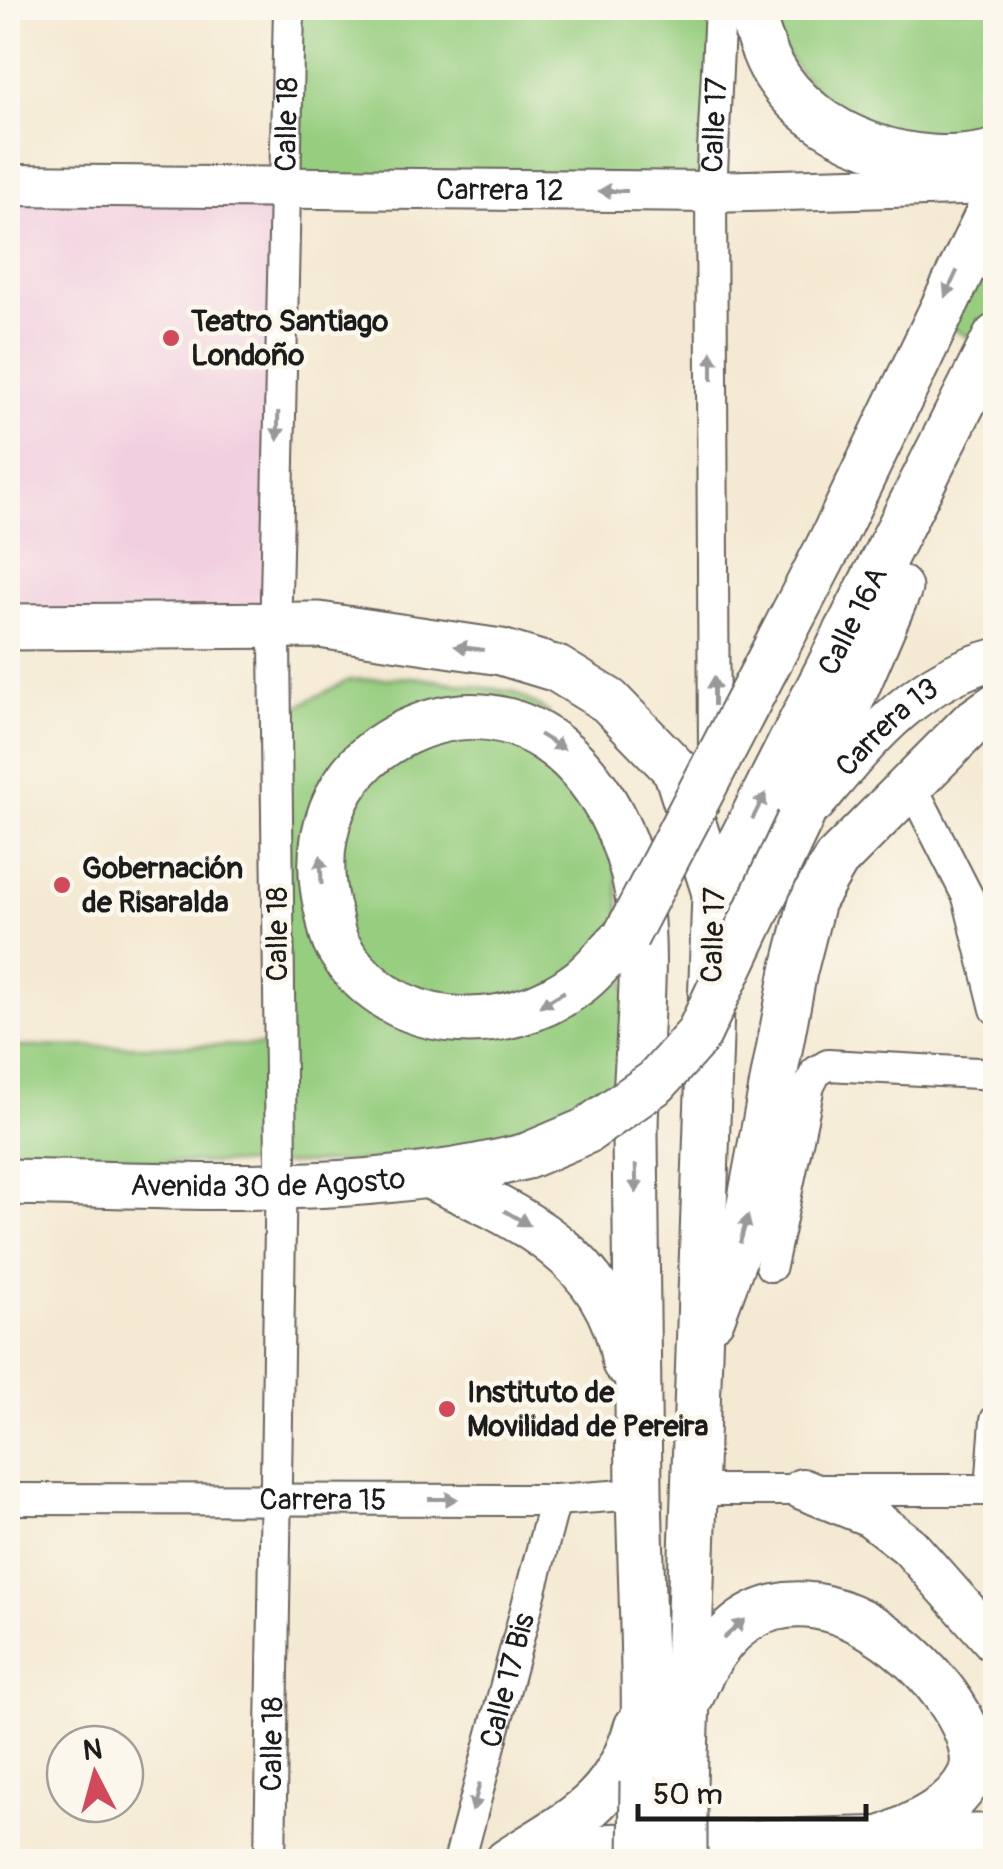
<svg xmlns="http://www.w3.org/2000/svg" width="1003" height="1869" font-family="Pangolin,sans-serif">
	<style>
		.built { fill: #f2cfe0 }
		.green { fill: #96cd7f; stroke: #59744e; stroke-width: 2.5 }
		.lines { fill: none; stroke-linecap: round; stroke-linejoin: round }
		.street-casing { stroke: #68645c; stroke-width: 34 }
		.secondary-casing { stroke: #68645c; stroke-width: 44 }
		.primary-casing { stroke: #68645c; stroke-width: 49 }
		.street { stroke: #fff; stroke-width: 30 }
		.secondary { stroke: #fff; stroke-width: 40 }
		.primary { stroke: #fff; stroke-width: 45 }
		.primary-bridge-casing { stroke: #68645c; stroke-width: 49; stroke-linecap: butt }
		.primary-bridge { stroke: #fff; stroke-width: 45 }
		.oneway { fill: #999 }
		.poi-dot { fill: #d1495b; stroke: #fbf7ec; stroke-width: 4 }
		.labels { text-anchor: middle; stroke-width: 9; stroke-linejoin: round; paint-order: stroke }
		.street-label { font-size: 30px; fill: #1c1c1c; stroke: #fbf7ec }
		.poi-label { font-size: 30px; font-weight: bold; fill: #1c1c1c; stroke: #fbf7ec; text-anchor: start }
	</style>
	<rect width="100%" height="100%" fill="#fbf7ec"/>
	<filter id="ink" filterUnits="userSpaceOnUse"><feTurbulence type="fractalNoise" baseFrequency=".01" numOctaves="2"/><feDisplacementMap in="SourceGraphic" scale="20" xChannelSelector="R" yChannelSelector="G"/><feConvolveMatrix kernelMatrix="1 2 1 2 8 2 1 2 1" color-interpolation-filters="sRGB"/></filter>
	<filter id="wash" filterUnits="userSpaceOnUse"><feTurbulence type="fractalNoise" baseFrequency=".0048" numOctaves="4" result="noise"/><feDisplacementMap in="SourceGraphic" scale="40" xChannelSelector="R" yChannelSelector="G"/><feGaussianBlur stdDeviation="2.25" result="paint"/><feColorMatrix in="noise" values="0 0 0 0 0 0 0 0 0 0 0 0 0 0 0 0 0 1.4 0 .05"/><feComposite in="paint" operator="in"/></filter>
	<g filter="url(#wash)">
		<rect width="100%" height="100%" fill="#f4e9d2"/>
		<polygon class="built" points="8,185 282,188 276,624 8,627"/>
		<g class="green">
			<polygon points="289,8 720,8 711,192 282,188"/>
			<polygon points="749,8 995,8 995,152 853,138"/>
			<polygon points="995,238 995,332 988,347 951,328"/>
			<polygon points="413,677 514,692 548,712 566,750 612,814 635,1096 527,1156 281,1164 8,1160 8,1047 277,1045 276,717 349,680"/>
		</g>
	</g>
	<g filter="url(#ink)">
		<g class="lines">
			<g class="street-casing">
				<g id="street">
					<path id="s1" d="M714,755L711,192L720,8"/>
					<polyline points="911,785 968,897 996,1009"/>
					<polyline points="771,1266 809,1086 816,1072 828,1065 996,1074"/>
					<polyline points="692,1490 996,1490"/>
					<polyline points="991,1490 996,1420"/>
					<path id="s2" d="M8,1499L555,1500L639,1494"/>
					<path id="s3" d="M270,1862L281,1164L275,642L289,8"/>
					<path id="s4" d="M459,1862L555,1500"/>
				</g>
			</g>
			<g class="secondary-casing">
				<g id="secondary">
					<path id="s5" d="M8,185L711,192L996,184"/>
					<path id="s6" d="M815,803C866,743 915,679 996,659"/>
					<polyline points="802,1489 870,1516 909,1546 996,1644"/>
					<polyline points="555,1862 610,1844 996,1834"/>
				</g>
			</g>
			<g class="primary-casing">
				<g id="primary">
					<path d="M749,8C756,26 761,48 771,66C811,140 918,174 996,152"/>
					<polyline points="830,544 996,198"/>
					<polyline points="8,627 319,625 501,652 557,669 609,701 676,770 715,893 684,1785"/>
					<polyline points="799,821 899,588"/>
					<path id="s7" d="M715,893L996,337"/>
					<path d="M626,936C611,950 597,968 581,981C505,1041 385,1034 336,943C331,933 330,919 327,908C311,841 332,772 397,737C512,676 604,761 633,871C653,947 635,1054 635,1135C637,1253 637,1372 639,1490C641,1588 647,1684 643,1782"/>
					<path d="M429,1176C517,1215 610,1257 625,1363"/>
					<path id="s8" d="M8,1182C180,1185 358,1199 527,1156"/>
					<polyline points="712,1317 746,1225 794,971 812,901 836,860 972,723 996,706"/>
					<path d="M691,1696C776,1479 1003,1709 970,1776C954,1809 916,1824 885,1838"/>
					<path d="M507,1862C570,1821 614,1805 637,1727"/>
				</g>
			</g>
			<use href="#street" class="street"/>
			<use href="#secondary" class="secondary"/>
			<use href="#primary" class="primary"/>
			<g class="primary-bridge-casing">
				<g id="primary-bridge">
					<polyline points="626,936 830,544"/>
					<polyline points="527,1156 586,1131 656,1082 698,1035 799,821"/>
					<polyline points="642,1862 643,1782"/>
					<polyline points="684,1862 684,1785"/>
				</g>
			</g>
			<use href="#primary-bridge" class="primary-bridge"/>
		</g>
		<defs><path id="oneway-solid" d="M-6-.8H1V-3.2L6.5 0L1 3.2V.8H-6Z" transform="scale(2.5)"/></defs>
		<g class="oneway">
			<use href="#oneway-solid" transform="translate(613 191) rotate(-180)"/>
			<use href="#oneway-solid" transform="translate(951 284) rotate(115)"/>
			<use href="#oneway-solid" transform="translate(712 366) rotate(-90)"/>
			<use href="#oneway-solid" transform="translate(278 426) rotate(91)"/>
			<use href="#oneway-solid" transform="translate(469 648) rotate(-172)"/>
			<use href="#oneway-solid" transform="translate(714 691) rotate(-90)"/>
			<use href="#oneway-solid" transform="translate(552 742) rotate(31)"/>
			<use href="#oneway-solid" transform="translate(759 806) rotate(-63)"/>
			<use href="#oneway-solid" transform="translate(321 870) rotate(-92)"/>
			<use href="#oneway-solid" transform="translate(552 999) rotate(149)"/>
			<use href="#oneway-solid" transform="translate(636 1179) rotate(89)"/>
			<use href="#oneway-solid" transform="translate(517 1218) rotate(30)"/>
			<use href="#oneway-solid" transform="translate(744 1229) rotate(-74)"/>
			<use href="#oneway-solid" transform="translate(443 1499)"/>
			<use href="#oneway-solid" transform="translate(734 1629) rotate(-42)"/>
			<use href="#oneway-solid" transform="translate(476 1797) rotate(105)"/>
		</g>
	</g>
	<g class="poi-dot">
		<circle cx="171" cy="338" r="10"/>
		<circle cx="62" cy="885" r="10"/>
		<circle cx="447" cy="1409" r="10"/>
	</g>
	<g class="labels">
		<g class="street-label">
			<text dy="10" stroke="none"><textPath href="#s3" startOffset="1738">Calle 18</textPath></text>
			<text dy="10" stroke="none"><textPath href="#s1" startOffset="630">Calle 17</textPath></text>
			<text dy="10" stroke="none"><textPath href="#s5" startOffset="492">Carrera 12</textPath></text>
			<text dy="10" stroke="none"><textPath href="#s7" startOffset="305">Calle 16A</textPath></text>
			<text dy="10" stroke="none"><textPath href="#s6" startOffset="105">Carrera 13</textPath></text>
			<text transform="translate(277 934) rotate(-90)" y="10">Calle 18</text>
			<text transform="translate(713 935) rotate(-88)" y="10">Calle 17</text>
			<text dy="10" stroke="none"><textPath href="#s8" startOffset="260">Avenida 30 de Agosto</textPath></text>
			<text dy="10" stroke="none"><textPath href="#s2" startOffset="315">Carrera 15</textPath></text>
			<text dy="10" stroke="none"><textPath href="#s4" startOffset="188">Calle 17 Bis</textPath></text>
			<text dy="10" stroke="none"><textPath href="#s3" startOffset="118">Calle 18</textPath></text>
		</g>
		<g class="poi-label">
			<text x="191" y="331">Teatro Santiago<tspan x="191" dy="34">Londoño</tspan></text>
			<text x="82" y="878">Gobernación<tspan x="82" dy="34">de Risaralda</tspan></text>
			<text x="467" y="1402">Instituto de<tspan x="467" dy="34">Movilidad de Pereira</tspan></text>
		</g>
	</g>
	<rect width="1003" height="1869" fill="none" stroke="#fbf7ec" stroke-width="40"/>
	<g transform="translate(95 1774) rotate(354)"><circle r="48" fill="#fbf7ec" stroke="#a29f99" stroke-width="2.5"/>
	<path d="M0-8L18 38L0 25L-18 38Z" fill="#d1495b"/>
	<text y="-15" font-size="28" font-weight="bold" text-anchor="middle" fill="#1c1c1c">N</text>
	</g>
	<path d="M638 1804v15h228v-15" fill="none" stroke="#1c1c1c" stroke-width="5"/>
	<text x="653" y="1804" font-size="30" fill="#1c1c1c" stroke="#fbf7ec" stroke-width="8" paint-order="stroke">50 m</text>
</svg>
